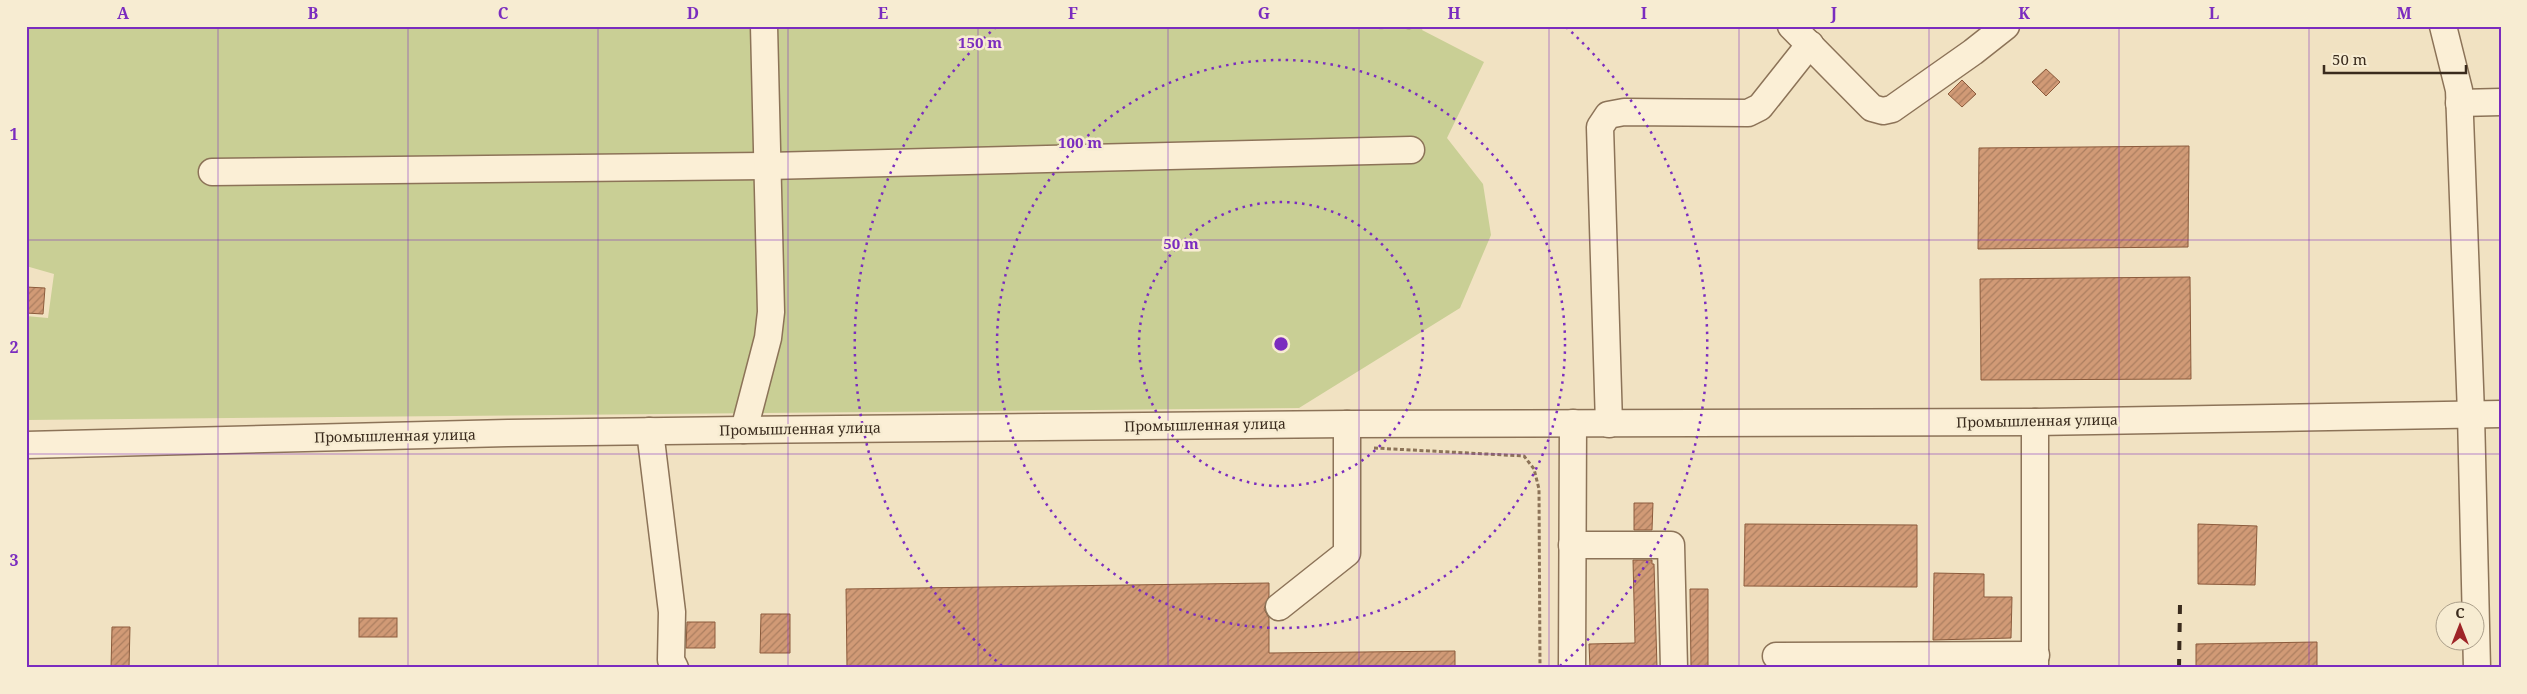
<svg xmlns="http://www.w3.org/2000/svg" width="2527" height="694" font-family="'Noto Serif',serif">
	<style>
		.forest { fill: url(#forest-firs) }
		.garden { fill: #c9cf95 }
		.building { fill: url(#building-hatch); stroke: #8c5b3c }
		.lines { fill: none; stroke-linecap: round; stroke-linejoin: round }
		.minor-casing { stroke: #8c7358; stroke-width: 29 }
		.path { stroke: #8c7358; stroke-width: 3; stroke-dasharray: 4 2.5; stroke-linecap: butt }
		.minor { stroke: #fbefd6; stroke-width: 26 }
		.rail { stroke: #3a2b1d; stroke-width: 4; stroke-dasharray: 9 9; stroke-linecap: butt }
		.grid { fill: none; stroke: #7b2cbf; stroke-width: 1; stroke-opacity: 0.55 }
		.ring { fill: none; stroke: #7b2cbf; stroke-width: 2.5; stroke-dasharray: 2.5 5 }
		.labels { text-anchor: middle; stroke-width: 5; stroke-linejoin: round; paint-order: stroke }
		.street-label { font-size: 14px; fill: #3a2b1d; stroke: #f7ecd2 }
		.centre { fill: #7b2cbf; stroke: #f7ecd2; stroke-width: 2.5 }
		.ring-label { font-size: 15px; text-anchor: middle; font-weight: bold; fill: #7b2cbf; stroke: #f7ecd2; stroke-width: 5; stroke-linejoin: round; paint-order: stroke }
		.neatline { fill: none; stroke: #7b2cbf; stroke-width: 2 }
		.grid-label { font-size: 16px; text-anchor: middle; font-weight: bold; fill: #7b2cbf }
	</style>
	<defs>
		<pattern id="forest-firs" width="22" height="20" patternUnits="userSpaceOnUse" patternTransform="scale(1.25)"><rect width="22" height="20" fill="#c9cf95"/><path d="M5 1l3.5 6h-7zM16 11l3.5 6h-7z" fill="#adb280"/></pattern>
		<pattern id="building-hatch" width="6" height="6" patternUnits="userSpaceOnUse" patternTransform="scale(1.25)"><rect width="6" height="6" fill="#d19a76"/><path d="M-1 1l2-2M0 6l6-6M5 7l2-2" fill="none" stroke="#ab7e60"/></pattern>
	</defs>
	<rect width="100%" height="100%" fill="#f1e2c2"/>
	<polygon class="forest" points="1286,26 1424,26 1422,30 1287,29"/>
	<polygon class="garden" points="26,26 1286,26 1287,29 1422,30 1484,62 1447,138 1483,184 1491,235 1460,308 1299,408 26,420 26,316 48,318 54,274 26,266"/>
	<g class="building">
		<polygon points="2046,69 2060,82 2046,96 2032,82"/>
		<polygon points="1962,80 1976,94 1962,107 1948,94"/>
		<polygon points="2189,146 2188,247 1978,249 1979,148"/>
		<polygon points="2190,277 2191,379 1981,380 1980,279"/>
		<polygon points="26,287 45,288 43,314 26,313"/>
		<polygon points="1634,503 1653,503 1652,530 1634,530"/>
		<polygon points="1745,524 1917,525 1917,587 1744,586"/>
		<polygon points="2198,524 2257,526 2255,585 2198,584"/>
		<polygon points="1633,560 1652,560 1652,564 1654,564 1657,668 1590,668 1589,644 1635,643"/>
		<polygon points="1934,573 1984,574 1984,597 2012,597 2011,638 1933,640"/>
		<polygon points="1269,583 1269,596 1264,609 1269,618 1269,653 1455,651 1455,668 847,668 846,589"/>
		<polygon points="1690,589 1708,589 1708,668 1691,668"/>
		<polygon points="761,614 790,614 790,653 760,653"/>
		<rect x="359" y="618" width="38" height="19"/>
		<polygon points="687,622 715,622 715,648 686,648"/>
		<polygon points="112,627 130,627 129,668 111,668"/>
		<polygon points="2317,642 2317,668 2196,668 2196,644"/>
	</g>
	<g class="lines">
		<g class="minor-casing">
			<g id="minor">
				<polyline points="1791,26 1872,108 1883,111 1892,109 1973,52 2006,26"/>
				<polyline points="2443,26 2459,90 2471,414 2477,668"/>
				<polyline points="2459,103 2501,102"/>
				<polyline points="212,172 768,166 1411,150"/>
				<polyline points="1609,424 1600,127 1608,115 1624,112 1748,113 1760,107 1810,44"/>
				<polyline points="744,430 768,338 771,312 764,26"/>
				<polyline points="650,431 672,612 671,660 675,668"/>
				<polyline points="26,445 508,433 744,430 1347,424 2035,422 2501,414"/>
				<polyline points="1572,545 1671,545 1674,668"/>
				<polyline points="1279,607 1347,553 1347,424"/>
				<polyline points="1776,656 2036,655"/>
				<polyline points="1572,668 1573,423"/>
				<polyline points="2035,668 2035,422"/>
			</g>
		</g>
		<polyline class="path" points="1374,448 1524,456 1534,469 1539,489 1540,668"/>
		<use href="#minor" class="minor"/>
		<polyline class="rail" points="2179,668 2180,604"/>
	</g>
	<path class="grid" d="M218,26V668M408,26V668M598,26V668M788,26V668M978,26V668M1168,26V668M1359,26V668M1549,26V668M1739,26V668M1929,26V668M2119,26V668M2309,26V668M26,240H2501M26,454H2501"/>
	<g class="ring">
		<circle cx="1281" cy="344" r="142"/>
		<circle cx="1281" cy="344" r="284"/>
		<path d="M1002 666A426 426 0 0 1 996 27M1566 27A426 426 0 0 1 1560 666"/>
	</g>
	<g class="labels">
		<g class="street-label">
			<text transform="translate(2037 421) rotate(-1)" y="5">Промышленная улица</text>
			<text transform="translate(1205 425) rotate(-1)" y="5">Промышленная улица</text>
			<text transform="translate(800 429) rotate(-1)" y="5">Промышленная улица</text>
			<text transform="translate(395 436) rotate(-1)" y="5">Промышленная улица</text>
		</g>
	</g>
	<circle cx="1281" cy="344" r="8" class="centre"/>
	<g class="ring-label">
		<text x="980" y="48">150 m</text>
		<text x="1080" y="148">100 m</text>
		<text x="1181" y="249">50 m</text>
	</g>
	<rect width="2527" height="694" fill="none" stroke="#f7ecd2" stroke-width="55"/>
	<g transform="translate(2460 626)"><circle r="24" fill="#f7ecd2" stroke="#ab9f8a"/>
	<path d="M0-4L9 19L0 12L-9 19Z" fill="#9e2427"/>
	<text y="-8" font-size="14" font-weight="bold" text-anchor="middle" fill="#3a2b1d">С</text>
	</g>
	<path d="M2324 65v8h142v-8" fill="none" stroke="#3a2b1d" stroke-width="2.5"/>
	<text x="2332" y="65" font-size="15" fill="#3a2b1d" stroke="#f7ecd2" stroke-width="4" paint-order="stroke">50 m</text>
	<rect x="28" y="28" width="2472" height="638" class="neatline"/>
	<g class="grid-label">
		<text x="123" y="19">A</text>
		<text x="313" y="19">B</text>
		<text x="503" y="19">C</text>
		<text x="693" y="19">D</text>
		<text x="883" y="19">E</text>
		<text x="1073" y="19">F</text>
		<text x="1264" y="19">G</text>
		<text x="1454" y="19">H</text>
		<text x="1644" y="19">I</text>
		<text x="1834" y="19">J</text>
		<text x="2024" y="19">K</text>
		<text x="2214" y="19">L</text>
		<text x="2404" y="19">M</text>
		<text x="14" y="140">1</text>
		<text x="14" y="353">2</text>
		<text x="14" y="566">3</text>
	</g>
</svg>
